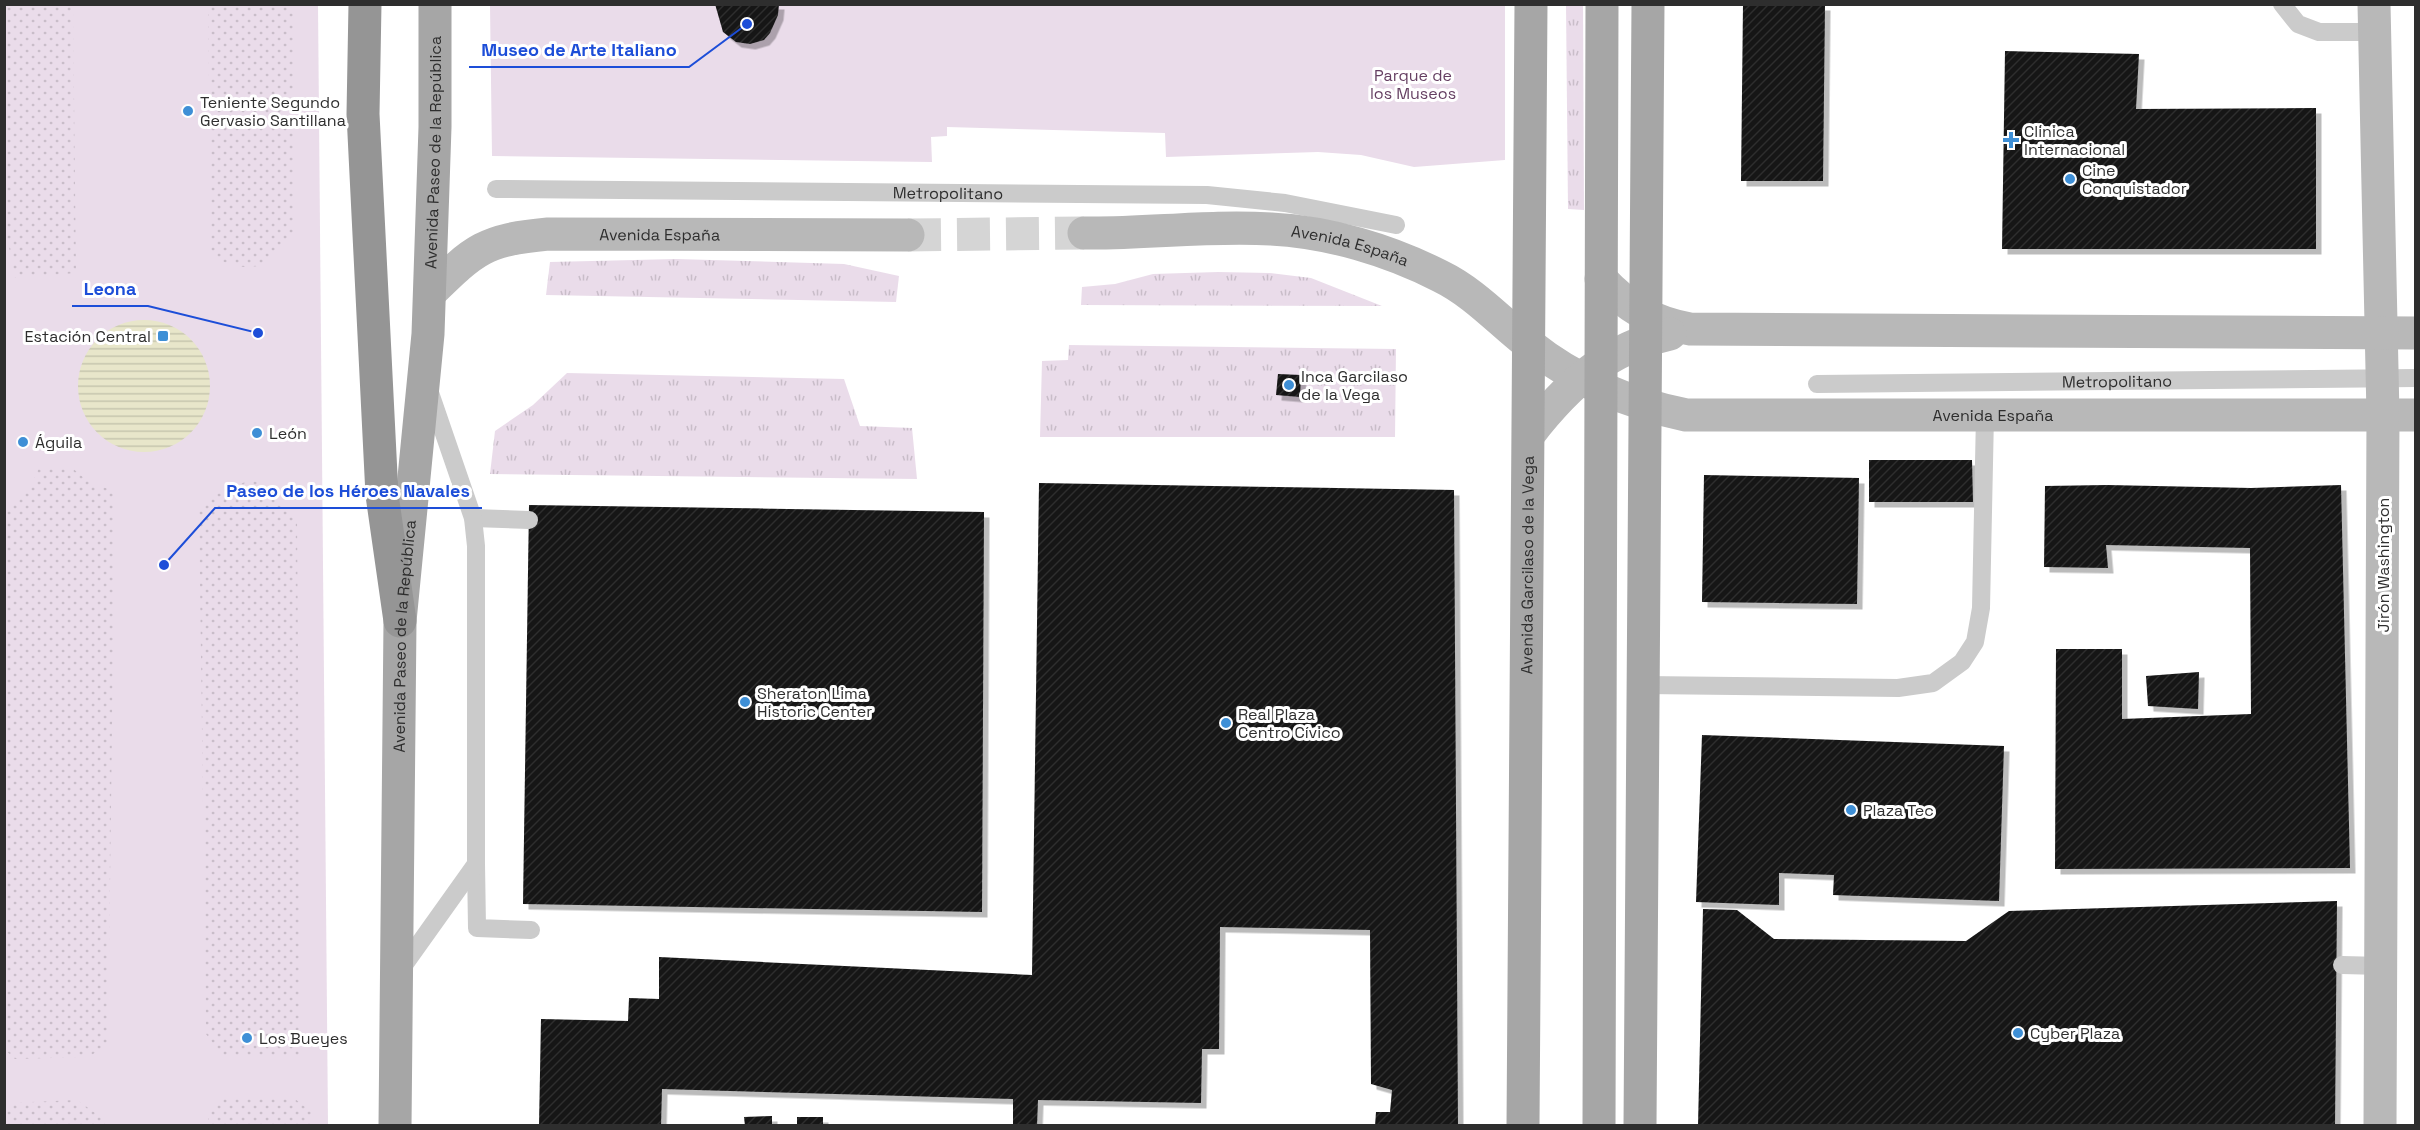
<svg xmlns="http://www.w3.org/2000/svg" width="2420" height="1130" font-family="'Space Grotesk',sans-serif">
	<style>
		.grass { fill: url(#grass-tufts) }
		.park { fill: #eadcea }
		.garden { fill: url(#garden-dots) }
		.water { fill: url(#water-rules) }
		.building { fill: url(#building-hatch); filter: url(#shadow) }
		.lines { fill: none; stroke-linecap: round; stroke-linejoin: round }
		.secondary-tunnel { stroke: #d5d5d5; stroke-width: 33; stroke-dasharray: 33 16; stroke-linecap: butt }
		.lane { stroke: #cbcbcb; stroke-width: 18 }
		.secondary { stroke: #b8b8b8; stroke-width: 33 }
		.primary { stroke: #a6a6a6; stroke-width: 33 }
		.highway { stroke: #959595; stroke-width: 33 }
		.poi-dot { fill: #3e8fd6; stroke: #fff; stroke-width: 2 }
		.labels { text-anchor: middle; stroke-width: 6; stroke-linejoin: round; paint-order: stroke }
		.park-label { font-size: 16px; fill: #653f62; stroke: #fff }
		.poi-label { font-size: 16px; fill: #2e2e2e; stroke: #fff; text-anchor: start }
		.street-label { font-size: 16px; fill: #2e2e2e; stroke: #fff }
		.leader { fill: none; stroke: #1d4ed8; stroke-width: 2 }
		.callout-dot { fill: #1d4ed8; stroke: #fff; stroke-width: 2 }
		.callout-label { font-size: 18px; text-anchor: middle; font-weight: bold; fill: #1d4ed8; stroke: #fff; stroke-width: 6; stroke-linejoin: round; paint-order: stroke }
	</style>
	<defs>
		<pattern id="grass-tufts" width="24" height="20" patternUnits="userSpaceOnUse" patternTransform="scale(1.5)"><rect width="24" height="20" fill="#eadcea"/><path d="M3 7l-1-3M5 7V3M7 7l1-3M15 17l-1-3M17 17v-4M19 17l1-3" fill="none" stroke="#c9bdc9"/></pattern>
		<pattern id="garden-dots" width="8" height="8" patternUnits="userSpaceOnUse" patternTransform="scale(1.5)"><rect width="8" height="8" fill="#eadcea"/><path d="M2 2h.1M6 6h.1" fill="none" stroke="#c9bdc9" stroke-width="1.8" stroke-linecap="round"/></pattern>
		<pattern id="water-rules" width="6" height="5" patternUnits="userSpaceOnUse" patternTransform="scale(1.5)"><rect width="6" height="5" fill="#e8e6ca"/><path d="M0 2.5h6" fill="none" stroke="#c7c6ae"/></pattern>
		<pattern id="building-hatch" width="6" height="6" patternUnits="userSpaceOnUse" patternTransform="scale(1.5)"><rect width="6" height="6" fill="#151515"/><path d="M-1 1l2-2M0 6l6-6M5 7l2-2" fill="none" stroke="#2f2f2f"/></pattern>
		<filter id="shadow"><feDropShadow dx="5.5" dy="5.5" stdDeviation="0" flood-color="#0004"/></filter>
	</defs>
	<rect width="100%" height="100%" fill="#fff"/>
	<g class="grass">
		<polygon points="1566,5 1583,5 1584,210 1568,209"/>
		<polygon points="676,259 844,264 899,276 896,302 546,295 550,262"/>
		<polygon points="1218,272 1269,273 1311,278 1382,306 1081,305 1082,287 1115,284 1153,274"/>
		<polygon points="1069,345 1396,349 1395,437 1040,437 1042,361 1068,360"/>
		<polygon points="567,373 844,379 860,426 912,428 917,479 490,474 495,431 533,405"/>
	</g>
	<g class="park">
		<polygon points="5,5 318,5 328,1125 5,1126"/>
		<polygon points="490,5 1505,5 1505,160 1414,167 1361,155 1318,152 1166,157 1165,133 947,127 947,136 931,137 932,162 492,156"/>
	</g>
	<g class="garden">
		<polygon points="4,5 73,5 76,273 15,278 9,247 5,245"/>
		<path d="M208,5H295V233C268,270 253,275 211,257Z"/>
		<path d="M39,467H71L90,483L115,491L108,1043L89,1057L15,1059L4,1049V506C24,499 32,486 39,467Z"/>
		<polygon points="248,481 264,482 280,506 297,518 301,1056 223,1057 206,1034 199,505 224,490"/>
		<polygon points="225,1098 295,1099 313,1113 313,1125 208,1125 208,1112"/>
		<polygon points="77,1100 105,1120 105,1125 5,1125 5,1105 8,1103"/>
	</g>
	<circle class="water" cx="144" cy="386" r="66"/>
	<g class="building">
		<polygon points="715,4 779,4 778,15 770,33 764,40 750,44 736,42 723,32"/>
		<polygon points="1743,5 1825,5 1823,181 1741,181"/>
		<polygon points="2005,51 2139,54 2136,109 2316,108 2316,249 2002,249"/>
		<polygon points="1278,374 1301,375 1300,397 1276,395"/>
		<polygon points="1869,460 1972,460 1973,502 1869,502"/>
		<polygon points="1704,475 1859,478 1857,604 1702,602"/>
		<polygon points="1039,483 1454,490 1458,1126 1375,1126 1376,1112 1390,1112 1392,1090 1371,1084 1370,930 1220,927 1219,1049 1202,1049 1201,1103 1038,1100 1037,1126 1013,1126 1013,1099 662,1089 661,1126 539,1126 541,1019 628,1021 629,998 659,999 659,957 1032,975"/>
		<polygon points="2107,485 2251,488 2341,485 2350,868 2055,869 2056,649 2122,649 2122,719 2251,714 2250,548 2106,545 2108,568 2044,567 2045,486"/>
		<polygon points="529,505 984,512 982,912 523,904"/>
		<polygon points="2199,672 2198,709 2148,706 2146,676"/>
		<polygon points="1702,735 2004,746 1999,901 1833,895 1834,875 1779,873 1779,905 1696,902"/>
		<polygon points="2337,901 2335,1126 1698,1126 1703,909 1737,910 1774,939 1966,941 2009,911"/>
		<polygon points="772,1116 772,1126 745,1126 744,1117"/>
		<rect x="797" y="1117" width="26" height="9"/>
	</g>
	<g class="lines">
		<polyline class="secondary-tunnel" points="908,235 1084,233"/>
		<g class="lane">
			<polyline points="2282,4 2298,24 2319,32 2375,32"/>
			<path id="s1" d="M496,189L1207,195L1285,203L1396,225"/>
			<path id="s2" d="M1817,384L2416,378"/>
			<polyline points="473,518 529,520"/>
			<polyline points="1644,685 1898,688 1933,683 1962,662 1975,642 1981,608 1985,415"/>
			<polyline points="476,864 477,928 531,930"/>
			<polyline points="2342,965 2382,966"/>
			<polyline points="399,972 476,864 476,546 473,518 429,390"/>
		</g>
		<g class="secondary">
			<polyline points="2374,4 2383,415 2380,1126"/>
			<path id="s3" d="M1084,233C1146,234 1209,225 1271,229C1329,232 1389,250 1440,276C1475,293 1500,322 1530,345C1576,382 1629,403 1686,415H2416"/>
			<path d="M1601,279C1626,306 1653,323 1690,329L2416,333"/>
			<path id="s4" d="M430,293C475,249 484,240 548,234L908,235"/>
			<path d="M1530,433C1569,383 1607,349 1670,334"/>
		</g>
		<g class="primary">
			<path id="s5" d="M395,1126L400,621L428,334L435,127V4"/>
			<path id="s6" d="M1523,1126L1531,4"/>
			<polyline points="1599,1126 1602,4"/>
			<polyline points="1640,1126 1648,4"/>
		</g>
		<polyline class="highway" points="365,4 363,114 382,495 400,621"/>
	</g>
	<g class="poi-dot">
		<circle cx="188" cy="111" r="6"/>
		<path d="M2008 131h6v6h6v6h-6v6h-6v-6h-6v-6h6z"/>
		<circle cx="2070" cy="179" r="6"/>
		<rect x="157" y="330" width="12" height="12" rx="3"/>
		<circle cx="1289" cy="385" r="6"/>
		<circle cx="257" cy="433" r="6"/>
		<circle cx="23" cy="442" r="6"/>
		<circle cx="745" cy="702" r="6"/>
		<circle cx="1226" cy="723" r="6"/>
		<circle cx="1851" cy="810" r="6"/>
		<circle cx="2018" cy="1033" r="6"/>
		<circle cx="247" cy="1038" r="6"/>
	</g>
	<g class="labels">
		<g class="park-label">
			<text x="1413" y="81">Parque de<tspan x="1413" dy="18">los Museos</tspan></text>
		</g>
		<g class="poi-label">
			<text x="200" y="108">Teniente Segundo<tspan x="200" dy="18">Gervasio Santillana</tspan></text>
			<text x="2024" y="137">Clinica<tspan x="2024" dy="18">Internacional</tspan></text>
			<text x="2082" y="176">Cine<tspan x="2082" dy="18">Conquistador</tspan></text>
			<text x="151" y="342" text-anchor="end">Estación Central</text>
			<text x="1301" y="382">Inca Garcilaso<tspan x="1301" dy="18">de la Vega</tspan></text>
			<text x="269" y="439">León</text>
			<text x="35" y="448">Águila</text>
			<text x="757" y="699">Sheraton Lima<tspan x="757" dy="18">Historic Center</tspan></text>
			<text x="1238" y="720">Real Plaza<tspan x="1238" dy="18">Centro Cívico</tspan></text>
			<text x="1863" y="816">Plaza Tec</text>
			<text x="2030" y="1039">Cyber Plaza</text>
			<text x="259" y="1044">Los Bueyes</text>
		</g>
		<g class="street-label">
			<text dy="6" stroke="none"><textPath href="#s5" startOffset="975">Avenida Paseo de la República</textPath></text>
			<text dy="6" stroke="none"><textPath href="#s1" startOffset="452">Metropolitano</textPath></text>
			<text dy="6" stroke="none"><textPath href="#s4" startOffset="248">Avenida España</textPath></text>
			<text dy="6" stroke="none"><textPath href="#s3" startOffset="268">Avenida España</textPath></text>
			<text dy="6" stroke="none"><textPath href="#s2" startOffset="300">Metropolitano</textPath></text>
			<text dy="6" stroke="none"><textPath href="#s3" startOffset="957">Avenida España</textPath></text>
			<text dy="6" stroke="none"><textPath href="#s6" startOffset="561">Avenida Garcilaso de la Vega</textPath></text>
			<text transform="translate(2383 565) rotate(-90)" y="6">Jirón Washington</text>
			<text dy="6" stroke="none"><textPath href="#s5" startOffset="490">Avenida Paseo de la República</textPath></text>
		</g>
	</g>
	<path class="leader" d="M747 24L689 67H469M258 333L148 306H72M164 565L215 508H482"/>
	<g class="callout-dot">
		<circle cx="747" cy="24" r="6"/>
		<circle cx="258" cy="333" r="6"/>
		<circle cx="164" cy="565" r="6"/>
	</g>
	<g class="callout-label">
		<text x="579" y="56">Museo de Arte Italiano</text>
		<text x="110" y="295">Leona</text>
		<text x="348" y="497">Paseo de los Héroes Navales</text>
	</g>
	<rect width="2420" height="1130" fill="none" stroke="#2e2e2e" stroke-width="12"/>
</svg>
